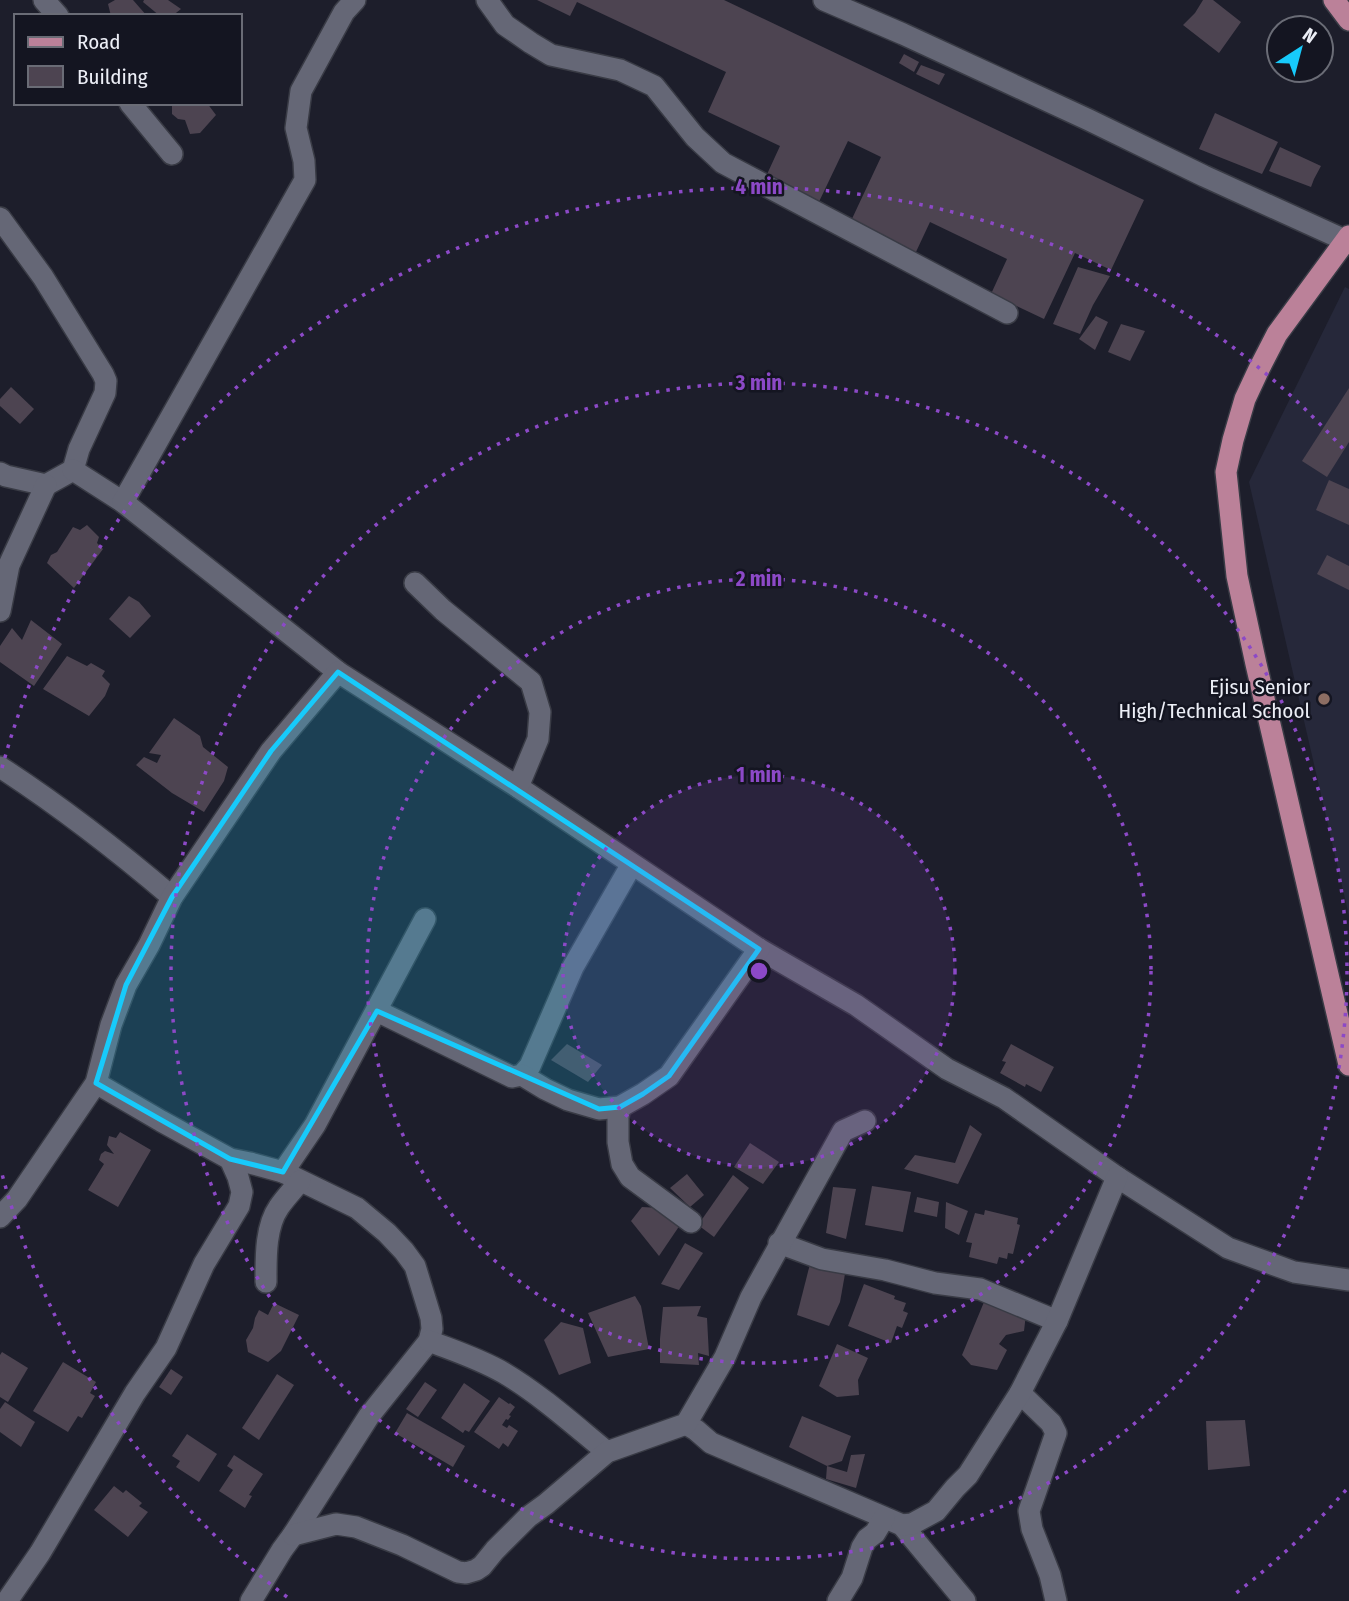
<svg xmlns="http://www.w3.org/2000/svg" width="1349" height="1601" font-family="'Fira Sans Condensed',sans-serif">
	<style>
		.built { fill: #26283a }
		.building { fill: #4d4451 }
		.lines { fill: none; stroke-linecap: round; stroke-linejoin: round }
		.minor-casing { stroke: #393b45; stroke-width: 24 }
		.major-casing { stroke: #393b45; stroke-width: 24 }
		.minor { stroke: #656776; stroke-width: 21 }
		.major { stroke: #bb8199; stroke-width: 21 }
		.marked { fill: #17cafb; fill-opacity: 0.2; stroke: #17cafb; stroke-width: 5; stroke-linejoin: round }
		.ring { fill: none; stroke: #8c49c7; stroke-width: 3.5; stroke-dasharray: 3.5 7 }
		.education-dot { fill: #8d6e63; stroke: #141521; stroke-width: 2.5 }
		.labels { text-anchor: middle; stroke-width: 5; stroke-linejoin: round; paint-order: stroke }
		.poi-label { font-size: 21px; fill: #eceef6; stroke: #141521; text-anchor: end }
		.centre { fill: #8c49c7; stroke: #141521; stroke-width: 3.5 }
		.ring-label { font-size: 21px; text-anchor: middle; font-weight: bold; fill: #8c49c7; stroke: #141521; stroke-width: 5; stroke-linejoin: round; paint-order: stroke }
	</style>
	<rect width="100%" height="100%" fill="#1d1e2b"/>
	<polygon class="built" points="1345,287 1349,289 1349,916 1249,482"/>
	<g class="building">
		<polygon points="115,0 133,0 147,16 111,16 108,4"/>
		<polygon points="144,0 168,0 181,9 172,16 160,16 143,2"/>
		<polygon points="537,0 724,0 1144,200 1111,270 1075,253 1044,319 991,294 1007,259 930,222 915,254 850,223 881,157 848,141 816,208 763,183 780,146 708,112 726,72 577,2 570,16"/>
		<polygon points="1203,0 1213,0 1241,22 1219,53 1183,25 1195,13"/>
		<polygon points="904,54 919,62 914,72 899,63"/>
		<polygon points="921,65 945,74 939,85 916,74"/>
		<polygon points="172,103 207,103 216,115 200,133 190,134 185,120 178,119 172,114"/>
		<polygon points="1215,113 1278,142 1262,174 1199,149"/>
		<polygon points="1280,147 1321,166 1314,179 1311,187 1269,171"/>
		<polygon points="1078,267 1110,276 1093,305 1080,334 1053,324"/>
		<polygon points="1096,316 1108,322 1095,350 1079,339"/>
		<polygon points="1121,324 1145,331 1130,361 1108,352"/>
		<polygon points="11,387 34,409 20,424 0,406 0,399"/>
		<polygon points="1349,388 1349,442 1327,477 1302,461"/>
		<polygon points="1329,480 1349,489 1349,525 1316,510"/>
		<polygon points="87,525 99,537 97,543 103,549 74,588 47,563 51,555 57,552 73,527 80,530"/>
		<polygon points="1327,555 1349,566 1349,590 1317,574"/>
		<polygon points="129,596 139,602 151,616 130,638 109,619"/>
		<polygon points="31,620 62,644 34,686 0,662 0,646 12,628 22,640"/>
		<polygon points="67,656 87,666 91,663 105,671 102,676 110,684 105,696 89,716 43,689"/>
		<polygon points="174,718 200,736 203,747 228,767 224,781 204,812 172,793 136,765 144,757 157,763 161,755 149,753"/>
		<polygon points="567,1044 602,1065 588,1082 551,1060"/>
		<polygon points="1011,1044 1054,1067 1041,1092 1026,1084 1025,1087 1000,1073 1006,1062 1002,1061"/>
		<polygon points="970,1125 982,1134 958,1184 904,1169 915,1155 955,1163"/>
		<polygon points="120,1132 151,1150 118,1207 88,1190 104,1164 99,1160 101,1154 105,1151 114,1154 107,1145 109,1136 116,1138"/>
		<polygon points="750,1143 779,1162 763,1184 734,1167"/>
		<polygon points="687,1174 704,1195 690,1207 670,1188"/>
		<polygon points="733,1175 749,1188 714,1237 698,1225"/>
		<polygon points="872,1186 911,1192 903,1232 865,1225"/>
		<polygon points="833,1187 856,1189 846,1239 826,1233"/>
		<polygon points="917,1197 939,1202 937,1217 914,1212"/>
		<polygon points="946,1202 968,1211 959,1235 945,1228"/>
		<polygon points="642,1207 660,1208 680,1225 659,1256 631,1221"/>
		<polygon points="985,1210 1018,1218 1017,1224 1020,1225 1013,1254 1008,1253 1007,1259 999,1257 997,1264 969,1257 972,1243 966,1242 975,1213 984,1215"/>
		<polygon points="685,1243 703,1253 679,1290 661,1284"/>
		<polygon points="810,1264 845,1274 840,1302 829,1326 797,1315"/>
		<polygon points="864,1284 895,1296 894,1299 906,1303 903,1311 908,1313 902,1328 897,1326 891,1343 848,1326"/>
		<polygon points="635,1296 641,1306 649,1349 608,1357 588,1313"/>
		<polygon points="984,1302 1026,1314 1024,1331 1006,1335 999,1344 1007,1350 997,1370 971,1365 962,1355"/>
		<polygon points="274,1303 299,1315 281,1351 268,1362 248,1352 246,1340 253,1328 255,1318 259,1310 268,1315"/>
		<polygon points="701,1306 697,1316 707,1318 709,1356 698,1353 699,1365 660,1363 660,1339 663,1307"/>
		<polygon points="561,1322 583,1328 591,1363 559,1375 544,1340"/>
		<polygon points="837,1344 868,1358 858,1380 859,1395 837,1397 819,1386"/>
		<polygon points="2,1352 28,1368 8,1402 0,1397 0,1355"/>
		<polygon points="63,1362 96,1382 90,1393 95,1396 82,1418 78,1416 68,1432 33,1411"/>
		<polygon points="171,1369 183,1377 171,1395 159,1387"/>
		<polygon points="277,1374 294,1385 259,1440 242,1428"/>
		<polygon points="425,1382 437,1390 418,1417 406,1409"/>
		<polygon points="464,1383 490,1401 469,1432 465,1430 463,1433 441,1418"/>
		<polygon points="499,1397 509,1404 510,1403 515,1407 509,1415 511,1416 508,1420 506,1419 502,1425 507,1428 509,1425 518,1431 508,1447 503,1443 499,1449 474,1432"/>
		<polygon points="5,1402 35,1422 21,1447 0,1432 0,1409"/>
		<polygon points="407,1413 465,1446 453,1467 395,1433"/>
		<polygon points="802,1416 851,1436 842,1461 827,1466 847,1472 851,1455 865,1454 856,1488 826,1479 827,1466 789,1447"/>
		<polygon points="1245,1420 1250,1466 1208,1470 1206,1421"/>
		<polygon points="187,1434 217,1454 199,1482 176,1467 180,1461 172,1456"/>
		<polygon points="234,1455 263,1474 249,1495 252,1496 245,1508 219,1491 233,1470 227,1466"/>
		<polygon points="114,1486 123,1493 126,1490 142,1503 139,1506 148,1512 128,1537 94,1510"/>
	</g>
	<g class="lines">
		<g class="minor-casing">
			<g id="minor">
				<polyline points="44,0 58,16"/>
				<polyline points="487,0 505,25 531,43 551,55 620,70 654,86 695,137 723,163 1007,313"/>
				<polyline points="824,0 903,34 1089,120 1204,176 1349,242"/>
				<polyline points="130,103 172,154"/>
				<polyline points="0,218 43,277 103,374 106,381 105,393 79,449 73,470 46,485 6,476 0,473"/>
				<polyline points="73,470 123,502 338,672 518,787 759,949 856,1005 947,1069 1004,1098 1117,1177 1228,1248 1294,1272 1349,1280"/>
				<polyline points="123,502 305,180 304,161 296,128 301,91 344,12 355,0"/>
				<polyline points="415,583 443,610 531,682 540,712 538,739 518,787"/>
				<polyline points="0,611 9,565 46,485"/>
				<path d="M0,767C60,806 118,851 172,897"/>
				<polyline points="377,1011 512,1077 522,1075 530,1066 573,967 632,864"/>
				<polyline points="522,1075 545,1089 568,1100 599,1109 620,1107 643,1094 669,1076 759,949"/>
				<polyline points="96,1083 161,1121 230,1159 250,1163 283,1172 357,1208 387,1233 404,1251 415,1266 431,1318 432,1329 429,1341 369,1416 293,1535 282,1550 251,1601"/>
				<polyline points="620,1107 618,1117 618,1142 622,1164 630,1177 691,1222"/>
				<polyline points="283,1172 315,1125 425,919"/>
				<polyline points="0,1217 17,1199 96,1083 111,1025 126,985 149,945 172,897 271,751 338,672"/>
				<polyline points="779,1243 822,1259 885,1270 935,1283 980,1289 1057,1321"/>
				<path d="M266,1282C266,1259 265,1227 279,1207C285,1198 293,1190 300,1181"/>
				<path d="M429,1341C455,1351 480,1359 504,1373C541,1395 574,1425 607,1452"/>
				<polyline points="1020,1393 1051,1423 1056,1433 1029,1511 1032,1529 1050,1575 1056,1601"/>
				<polyline points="686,1424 696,1430 711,1443 902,1525 965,1601"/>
				<polyline points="902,1525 912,1524 936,1511 955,1488 968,1475 1020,1393 1057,1321 1117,1177"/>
				<polyline points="293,1535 336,1524 356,1527 402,1545 458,1572 466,1573 476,1570 482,1566 495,1550 528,1517 546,1504 607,1452 686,1424 725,1357 751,1297 843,1131 865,1121"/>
				<polyline points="7,1601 40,1553 135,1393 166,1348 204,1264 239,1206 242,1192 238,1177 230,1159"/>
				<polyline points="838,1601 852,1578 862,1547 867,1539 875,1533 884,1518"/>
			</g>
		</g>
		<g class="major-casing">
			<g id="major">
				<polyline points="1334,0 1349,20"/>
				<polyline points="1349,236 1277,334 1259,369 1245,399 1233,440 1226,472 1237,576 1256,664 1349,1065"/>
			</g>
		</g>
		<use href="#minor" class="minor"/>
		<use href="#major" class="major"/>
	</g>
	<path class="marked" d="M338,672L759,949L669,1076L643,1094L620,1107L599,1109L377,1011L283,1172L230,1159L96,1083L126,985L172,897L271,751Z"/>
	<circle cx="759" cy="971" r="196" fill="#8c49c7" fill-opacity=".12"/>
	<g class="ring">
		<circle cx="759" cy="971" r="196"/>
		<circle cx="759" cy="971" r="392"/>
		<circle cx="759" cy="971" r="588"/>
		<path d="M1346 1490A784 784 0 0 1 1231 1597M287 1597A784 784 0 0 1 2 1174M2 768A784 784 0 0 1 1346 452"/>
	</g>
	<circle class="education-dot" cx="1324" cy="699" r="7"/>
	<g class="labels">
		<g class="poi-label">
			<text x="1310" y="694">Ejisu Senior<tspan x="1310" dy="24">High/Technical School</tspan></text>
		</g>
	</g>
	<circle cx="759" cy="971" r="10" class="centre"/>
	<g class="ring-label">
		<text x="759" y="194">4 min</text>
		<text x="759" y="390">3 min</text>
		<text x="759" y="586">2 min</text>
		<text x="759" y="782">1 min</text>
	</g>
	<rect x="14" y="14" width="228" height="91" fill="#141521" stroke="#6a6c76" stroke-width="2"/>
	<rect x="28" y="37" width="35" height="10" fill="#bb8199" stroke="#6a6c76" stroke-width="2"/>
	<text x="77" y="49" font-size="21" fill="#eceef6">Road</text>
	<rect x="28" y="66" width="35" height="21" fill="#4d4451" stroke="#6a6c76" stroke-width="2"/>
	<text x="77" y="84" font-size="21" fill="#eceef6">Building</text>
	<g transform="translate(1300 49) rotate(36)"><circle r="33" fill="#141521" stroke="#6a6c76" stroke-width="2"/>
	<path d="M0-5L12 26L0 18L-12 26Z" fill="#17cafb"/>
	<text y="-10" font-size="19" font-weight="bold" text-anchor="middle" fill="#eceef6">N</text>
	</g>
</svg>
